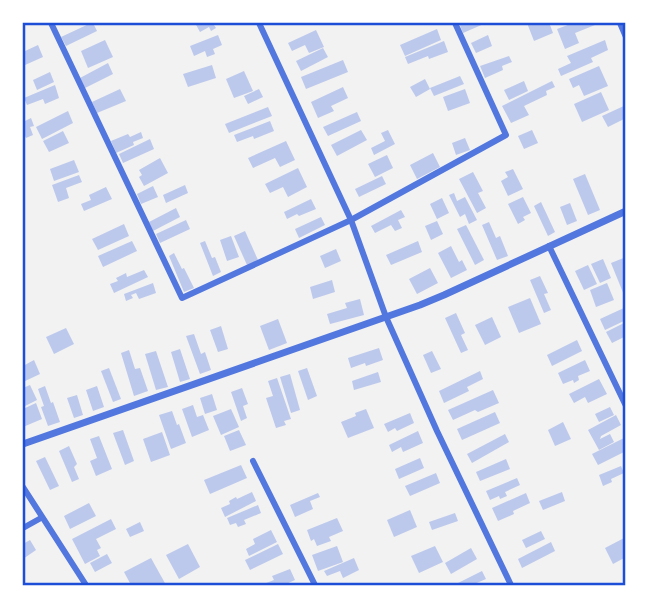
<svg xmlns="http://www.w3.org/2000/svg" width="649" height="608" font-family="Helvetica,sans-serif">
	<style>
		.building { fill: #bdc9ec }
		.lines { fill: none; stroke-linecap: round; stroke-linejoin: round }
		.minor { stroke: #5277de; stroke-width: 6 }
		.tertiary { stroke: #5277de; stroke-width: 7 }
		.neatline { fill: none; stroke: #1d4ed8; stroke-width: 2.5 }
	</style>
	<rect width="100%" height="100%" fill="#f2f2f2"/>
	<g class="building">
		<polygon points="91,23 93,23 97,31 66,46 61,37"/>
		<polygon points="195,23 218,23 214,25 216,28 211,31 209,27 200,32"/>
		<polygon points="459,23 486,23 463,33"/>
		<polygon points="527,23 556,23 550,25 553,33 534,41"/>
		<polygon points="573,23 600,23 575,33 579,43 565,49 557,29"/>
		<polygon points="437,29 441,40 405,56 400,45"/>
		<polygon points="316,30 324,47 309,53 305,45 292,51 288,43"/>
		<polygon points="218,35 222,45 213,49 215,54 207,57 205,51 194,56 190,46"/>
		<polygon points="488,35 492,46 476,53 471,43"/>
		<polygon points="105,40 113,57 88,68 81,51"/>
		<polygon points="605,40 608,50 591,58 593,62 561,76 558,69 571,63 567,56"/>
		<polygon points="444,41 448,52 429,59 428,56 408,64 405,57"/>
		<polygon points="38,45 43,57 25,65 23,59 23,52"/>
		<polygon points="323,48 328,57 301,71 296,61"/>
		<polygon points="509,56 512,62 502,66 503,70 485,78 480,66"/>
		<polygon points="343,60 348,72 306,89 301,77"/>
		<polygon points="108,63 113,74 85,88 80,78"/>
		<polygon points="212,65 216,78 188,87 183,74"/>
		<polygon points="599,66 608,86 584,96 579,85 573,88 569,79"/>
		<polygon points="244,71 253,91 234,98 226,79"/>
		<polygon points="50,72 54,82 37,90 33,80"/>
		<polygon points="460,76 464,84 434,96 430,88"/>
		<polygon points="425,79 430,89 416,97 410,87"/>
		<polygon points="524,81 528,91 509,100 504,90"/>
		<polygon points="552,81 555,87 546,91 547,95 524,106 529,115 511,123 502,106"/>
		<polygon points="55,85 59,98 45,104 43,99 27,105 24,98"/>
		<polygon points="343,87 348,98 331,106 334,111 318,118 311,102"/>
		<polygon points="120,89 126,101 97,113 92,102"/>
		<polygon points="259,89 263,97 248,104 244,96"/>
		<polygon points="465,89 470,103 448,111 443,97"/>
		<polygon points="601,92 609,110 582,122 574,104"/>
		<polygon points="626,105 626,118 608,127 602,116"/>
		<polygon points="268,107 272,116 229,133 225,124"/>
		<polygon points="68,111 73,123 42,139 36,127"/>
		<polygon points="357,112 361,121 328,136 323,127"/>
		<polygon points="31,118 34,126 30,127 33,135 26,138 23,132 23,122"/>
		<polygon points="270,121 274,131 254,139 253,136 237,142 234,135"/>
		<polygon points="361,130 367,140 337,156 331,145"/>
		<polygon points="388,130 395,144 374,155 371,148 385,141 381,133"/>
		<polygon points="532,130 538,143 524,149 518,136"/>
		<polygon points="63,131 69,143 49,152 43,141"/>
		<polygon points="141,132 143,138 133,142 134,145 116,153 111,141 128,134 130,137"/>
		<polygon points="465,138 470,150 456,155 452,143"/>
		<polygon points="150,139 154,149 123,163 119,154"/>
		<polygon points="286,141 295,160 280,167 275,158 253,168 248,158"/>
		<polygon points="433,153 440,167 417,179 410,165"/>
		<polygon points="387,155 393,168 375,177 368,164"/>
		<polygon points="160,158 168,173 144,186 139,177 142,175 139,170"/>
		<polygon points="74,160 79,172 54,181 50,169"/>
		<polygon points="298,168 307,187 288,197 283,187 270,193 265,184"/>
		<polygon points="513,169 523,189 508,196 501,181 508,177 505,172"/>
		<polygon points="473,172 483,191 478,193 486,208 477,213 459,179"/>
		<polygon points="585,174 600,210 588,215 573,179"/>
		<polygon points="79,175 82,182 66,188 69,198 58,202 52,185"/>
		<polygon points="382,176 386,184 359,197 355,189"/>
		<polygon points="185,185 188,193 166,203 163,195"/>
		<polygon points="153,186 158,197 141,204 137,194"/>
		<polygon points="106,187 112,199 84,211 81,204 91,200 89,195"/>
		<polygon points="454,193 457,201 465,197 477,220 469,224 465,214 460,217 449,195"/>
		<polygon points="523,197 531,213 523,217 525,220 518,224 508,204"/>
		<polygon points="442,198 449,213 437,219 430,204"/>
		<polygon points="311,199 316,209 299,216 297,214 287,219 284,212"/>
		<polygon points="541,202 555,232 548,236 534,206"/>
		<polygon points="570,203 577,221 567,225 560,207"/>
		<polygon points="176,208 180,217 153,231 149,222"/>
		<polygon points="401,210 405,217 398,220 402,228 395,231 391,225 375,233 371,226"/>
		<polygon points="321,217 325,225 299,238 295,229"/>
		<polygon points="186,220 190,229 160,243 156,234"/>
		<polygon points="437,221 443,234 431,240 425,226"/>
		<polygon points="489,222 496,238 500,236 508,256 497,260 482,225"/>
		<polygon points="124,224 129,236 98,250 92,239"/>
		<polygon points="466,225 484,260 475,265 457,229"/>
		<polygon points="245,231 258,260 247,265 234,236"/>
		<polygon points="231,236 239,257 227,261 220,240"/>
		<polygon points="132,241 137,251 103,267 98,256"/>
		<polygon points="205,241 212,258 215,257 221,272 213,276 200,243"/>
		<polygon points="418,241 422,252 391,265 386,255"/>
		<polygon points="451,246 459,262 462,260 467,270 451,278 438,253"/>
		<polygon points="336,249 341,261 325,268 320,256"/>
		<polygon points="174,253 182,269 184,268 194,288 184,292 169,256"/>
		<polygon points="626,257 626,300 611,263"/>
		<polygon points="603,259 611,278 600,283 591,264"/>
		<polygon points="588,265 597,284 584,290 575,271"/>
		<polygon points="430,268 438,283 417,294 409,279"/>
		<polygon points="144,270 148,277 114,293 110,284 118,281 116,278 126,273 127,277"/>
		<polygon points="540,276 548,293 544,294 551,310 544,313 530,280"/>
		<polygon points="332,280 335,292 313,299 310,287"/>
		<polygon points="153,283 156,293 139,299 136,293 131,295 133,298 126,301 124,294"/>
		<polygon points="607,283 614,300 596,307 590,290"/>
		<polygon points="530,298 541,324 519,333 508,307"/>
		<polygon points="360,299 364,315 330,324 327,314 347,308 345,303"/>
		<polygon points="626,307 626,320 605,330 600,319"/>
		<polygon points="456,313 465,333 461,335 468,350 461,353 445,318"/>
		<polygon points="492,317 501,337 485,345 475,325"/>
		<polygon points="278,319 287,343 269,350 260,326"/>
		<polygon points="626,322 626,336 612,343 606,332"/>
		<polygon points="221,326 228,349 218,352 210,330"/>
		<polygon points="66,328 74,344 54,354 46,337"/>
		<polygon points="194,334 201,354 205,352 211,370 200,374 186,336"/>
		<polygon points="577,340 582,351 552,366 547,355"/>
		<polygon points="379,348 383,360 366,366 365,363 351,368 348,358"/>
		<polygon points="180,349 190,379 180,382 171,352"/>
		<polygon points="129,350 135,369 140,368 148,391 134,396 121,353"/>
		<polygon points="156,351 168,387 156,390 145,354"/>
		<polygon points="432,351 441,369 431,373 423,355"/>
		<polygon points="34,360 40,374 23,382 23,366"/>
		<polygon points="585,360 590,371 578,376 579,380 574,383 573,380 563,384 558,373"/>
		<polygon points="109,368 121,399 113,402 101,371"/>
		<polygon points="307,368 317,396 308,400 298,371"/>
		<polygon points="480,371 483,379 467,387 469,391 444,403 439,391"/>
		<polygon points="378,372 381,382 354,390 352,381"/>
		<polygon points="290,374 300,410 291,413 280,377"/>
		<polygon points="277,378 291,419 284,421 286,425 276,428 266,398 273,396 268,381"/>
		<polygon points="599,379 607,394 588,403 585,397 574,403 569,394"/>
		<polygon points="30,385 37,400 23,407 23,388"/>
		<polygon points="45,386 51,403 53,402 60,422 48,426 41,407 44,406 38,389"/>
		<polygon points="97,386 104,407 93,411 86,390"/>
		<polygon points="242,388 248,404 243,406 247,418 241,421 231,392"/>
		<polygon points="493,390 499,403 478,412 475,410 453,420 448,410"/>
		<polygon points="212,394 217,410 205,414 200,398"/>
		<polygon points="77,395 83,415 74,418 67,398"/>
		<polygon points="36,403 42,419 23,427 23,409"/>
		<polygon points="193,405 197,417 203,415 209,430 192,437 182,409"/>
		<polygon points="610,407 614,415 599,422 595,414"/>
		<polygon points="231,409 239,427 221,435 213,416"/>
		<polygon points="366,409 374,428 348,438 341,422 356,416 355,413"/>
		<polygon points="172,411 177,425 179,424 186,443 171,449 159,415"/>
		<polygon points="495,412 500,423 462,440 457,429"/>
		<polygon points="410,413 414,423 397,431 395,428 388,432 384,424"/>
		<polygon points="616,415 621,425 601,436 600,439 610,434 614,442 599,450 588,430"/>
		<polygon points="563,422 571,439 555,446 548,430"/>
		<polygon points="123,430 134,461 125,465 113,433"/>
		<polygon points="239,430 246,445 230,451 224,436"/>
		<polygon points="418,431 423,443 403,452 401,447 392,452 389,445"/>
		<polygon points="162,432 170,455 151,462 143,439"/>
		<polygon points="505,434 509,442 472,463 467,454"/>
		<polygon points="99,436 112,469 96,476 90,461 97,458 90,439"/>
		<polygon points="626,437 626,451 598,465 592,454"/>
		<polygon points="69,446 77,464 74,467 79,479 72,482 59,451"/>
		<polygon points="45,457 59,486 50,490 36,461"/>
		<polygon points="420,458 424,468 399,479 395,469"/>
		<polygon points="506,459 510,469 480,481 476,472"/>
		<polygon points="241,465 247,478 210,494 204,480"/>
		<polygon points="621,466 624,473 611,479 612,482 603,486 599,475"/>
		<polygon points="436,473 440,483 410,496 405,486"/>
		<polygon points="517,478 520,485 505,492 507,496 500,499 499,496 490,500 486,491"/>
		<polygon points="252,492 256,501 225,517 221,508 230,504 229,501 236,497 237,499"/>
		<polygon points="562,492 565,501 543,510 539,501"/>
		<polygon points="318,493 320,497 310,501 313,509 295,517 290,505"/>
		<polygon points="526,493 530,503 513,511 514,514 498,521 492,508"/>
		<polygon points="89,503 96,516 70,529 64,516"/>
		<polygon points="258,505 261,513 244,520 246,524 238,527 236,523 230,525 227,518"/>
		<polygon points="410,510 417,527 394,537 387,520"/>
		<polygon points="455,513 458,521 432,530 429,522"/>
		<polygon points="337,518 343,531 329,537 331,541 317,546 314,539 311,541 307,530"/>
		<polygon points="111,519 116,529 96,539 101,548 97,550 100,556 85,564 72,539"/>
		<polygon points="140,522 144,531 130,537 126,529"/>
		<polygon points="271,530 277,542 249,556 246,549 255,544 253,539"/>
		<polygon points="541,531 545,539 526,548 522,540"/>
		<polygon points="626,537 626,557 613,564 605,548"/>
		<polygon points="30,540 36,550 23,559 23,544"/>
		<polygon points="551,542 555,551 522,568 518,559"/>
		<polygon points="188,544 200,567 179,579 166,555"/>
		<polygon points="278,544 283,554 250,570 245,560"/>
		<polygon points="337,546 343,562 318,571 312,555"/>
		<polygon points="435,546 443,562 419,573 411,556"/>
		<polygon points="471,548 477,559 451,574 445,563"/>
		<polygon points="107,554 112,563 95,572 90,563"/>
		<polygon points="151,558 166,585 131,585 124,572"/>
		<polygon points="354,558 359,570 343,578 340,571 327,576 324,571"/>
		<polygon points="290,569 295,580 284,585 261,585 274,580 272,576"/>
		<polygon points="482,571 486,579 472,585 454,585"/>
	</g>
	<g class="lines">
		<g class="minor">
			<polyline points="51,23 182,298 351,220 506,135 455,23"/>
			<polyline points="259,23 351,220 386,317 437,431 511,585"/>
			<polyline points="620,23 626,37"/>
			<polyline points="549,246 626,406"/>
			<polyline points="253,461 315,585"/>
			<polyline points="23,487 86,585"/>
			<polyline points="23,528 41,518"/>
		</g>
		<polyline class="tertiary" points="23,444 420,305 444,295 626,211"/>
	</g>
	<rect width="649" height="608" fill="none" stroke="#ffffff" stroke-width="49"/>
	<rect x="24" y="24" width="600" height="560" class="neatline"/>
</svg>
